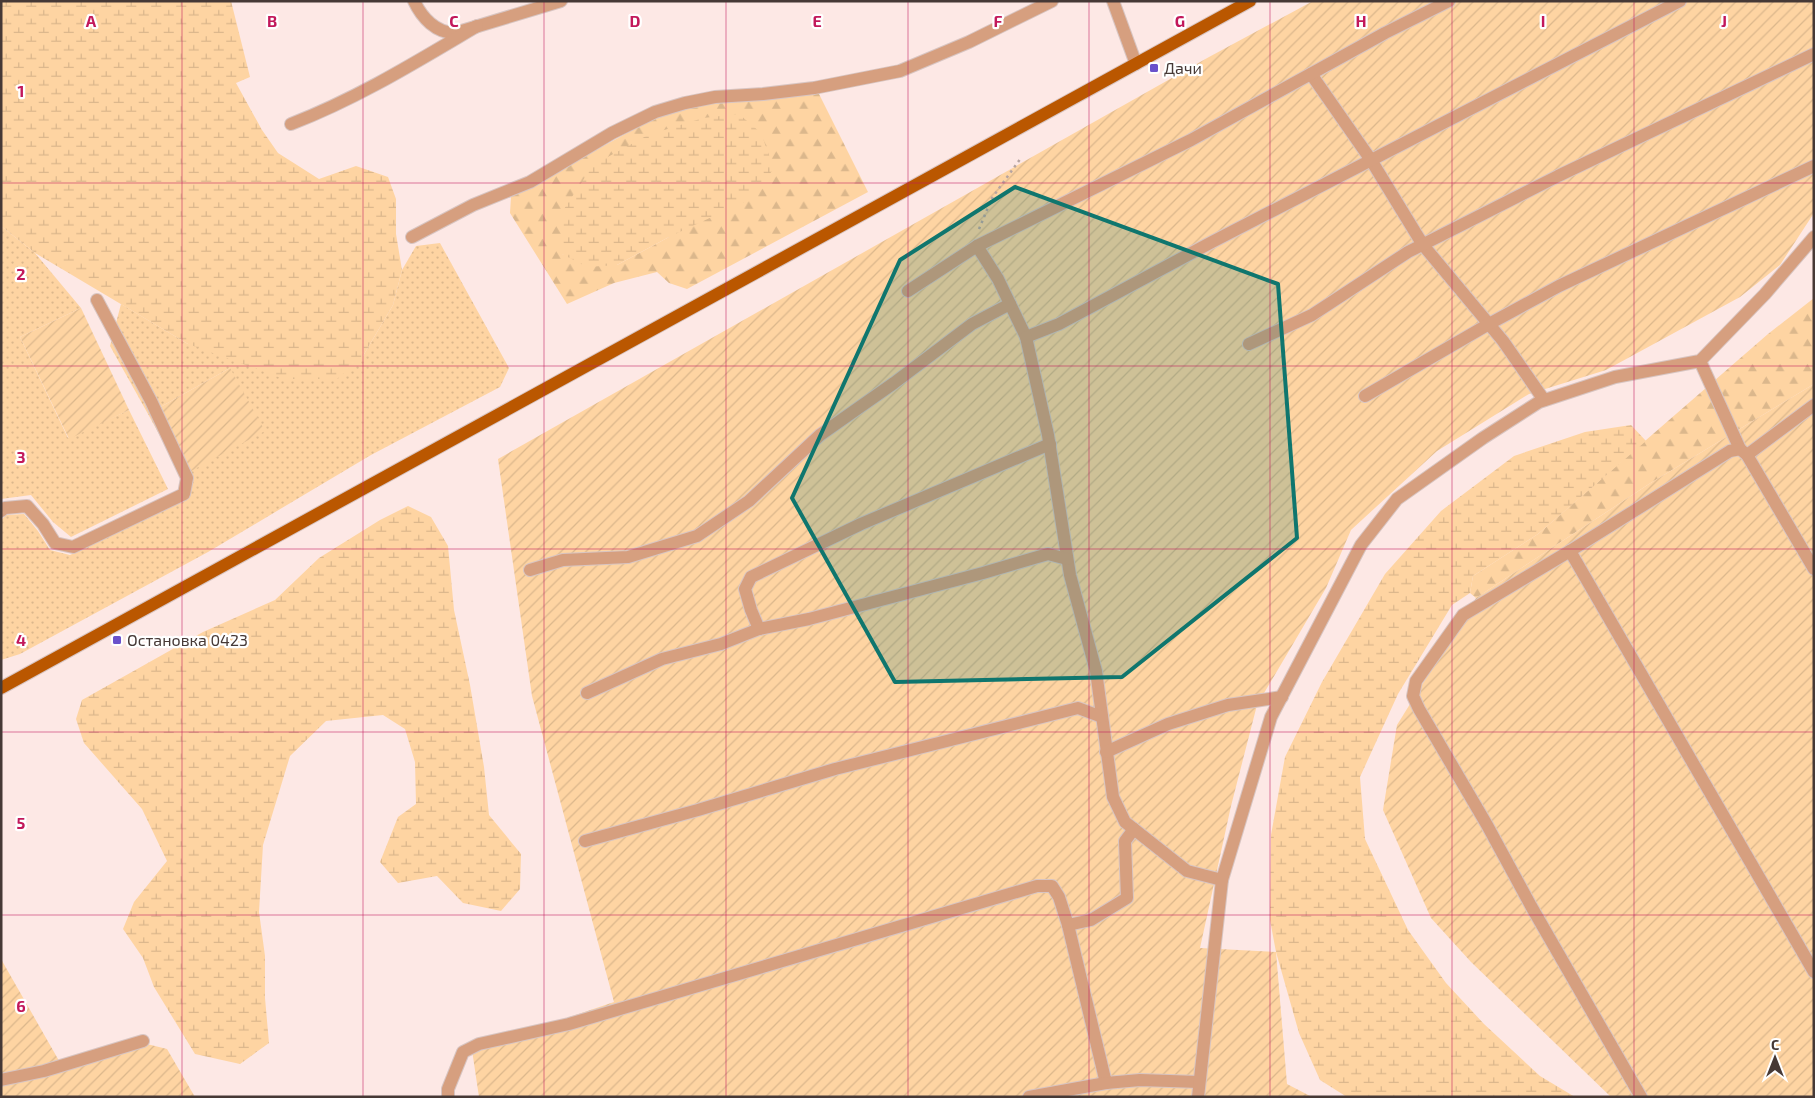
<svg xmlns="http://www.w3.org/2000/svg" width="1815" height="1098" font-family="'Exo 2',sans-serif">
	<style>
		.grass { fill: url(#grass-dots) }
		.forest { fill: url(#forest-firs); fill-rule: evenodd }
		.wetland { fill: url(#wetland-marsh) }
		.garden { fill: url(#garden-furrows) }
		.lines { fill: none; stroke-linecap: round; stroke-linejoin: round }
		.minor-casing { stroke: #d8c5c2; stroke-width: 14 }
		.major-casing { stroke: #d8c5c2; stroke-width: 14 }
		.path { stroke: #b6a4a1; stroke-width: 2.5; stroke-dasharray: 2.5 4; stroke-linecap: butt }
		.minor { stroke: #d69f7f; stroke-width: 12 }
		.major { stroke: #ba5700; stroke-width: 12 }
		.marked { fill: #0f766e; fill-opacity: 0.2; stroke: #0f766e; stroke-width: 4; stroke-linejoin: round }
		.grid { fill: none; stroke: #c2185b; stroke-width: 1; stroke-opacity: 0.55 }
		.poi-dot { fill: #6a51cb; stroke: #fff; stroke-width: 2 }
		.labels { text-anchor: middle; stroke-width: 4.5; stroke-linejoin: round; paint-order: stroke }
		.poi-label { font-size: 16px; fill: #463936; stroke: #fff; text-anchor: start }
		.grid-label { font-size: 16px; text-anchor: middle; font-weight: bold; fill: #c2185b; stroke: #fff; stroke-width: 4.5; stroke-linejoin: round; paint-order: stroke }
	</style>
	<defs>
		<pattern id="grass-dots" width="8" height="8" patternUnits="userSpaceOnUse" patternTransform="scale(1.25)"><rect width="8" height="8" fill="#fed4a2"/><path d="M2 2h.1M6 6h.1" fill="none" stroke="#dbb78c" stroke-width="1.8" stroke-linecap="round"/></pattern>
		<pattern id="forest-firs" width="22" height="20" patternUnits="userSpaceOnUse" patternTransform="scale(1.25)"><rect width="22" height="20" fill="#fed4a2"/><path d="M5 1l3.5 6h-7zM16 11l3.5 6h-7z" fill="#dbb78c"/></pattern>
		<pattern id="wetland-marsh" width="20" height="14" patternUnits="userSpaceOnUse" patternTransform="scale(1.25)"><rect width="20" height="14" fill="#fed4a2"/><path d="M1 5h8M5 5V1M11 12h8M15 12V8" fill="none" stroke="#dbb78c"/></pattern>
		<pattern id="garden-furrows" width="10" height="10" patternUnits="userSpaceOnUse" patternTransform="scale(1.25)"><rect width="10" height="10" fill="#fed4a2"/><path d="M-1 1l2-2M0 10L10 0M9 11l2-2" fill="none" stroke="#dbb78c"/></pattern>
	</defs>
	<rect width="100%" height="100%" fill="#fde8e5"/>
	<g class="grass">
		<polygon points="1,226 35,253 81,308 20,337 68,438 129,410 168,489 71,537 53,522 31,495 1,499"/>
		<polygon points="440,243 509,368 500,387 371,455 208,552 20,654 1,660 1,520 6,515 24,514 38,531 50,550 70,555 189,498 182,476 230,368 148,414 110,346 121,304 188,344 363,356 393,305 402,270 416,246"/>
	</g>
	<g class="forest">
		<path d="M818,92L868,192L687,289L669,283L657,272L614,283L567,304L510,213L511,197L656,117L710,103ZM669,237L617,265L562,254Z"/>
		<polygon points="1814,298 1814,384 1649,484 1476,598 1470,593 1473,576 1538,534 1768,334"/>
	</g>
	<g class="wetland">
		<polygon points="1,1 231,1 250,77 236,83 262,130 278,153 319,179 356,166 388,177 396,199 396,234 402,270 393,305 363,356 337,379 284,379 188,344 35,253 1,226"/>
		<polygon points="739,114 761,133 774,169 744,202 669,237 617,265 587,267 562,254 564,209 593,165 648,135 703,118"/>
		<polygon points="1631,425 1646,441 1538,534 1473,576 1470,593 1452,605 1398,694 1360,777 1365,839 1408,930 1446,983 1484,1024 1540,1076 1575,1097 1347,1097 1320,1080 1299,1033 1276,952 1270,920 1271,835 1285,757 1322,682 1385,574 1441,511 1514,456 1585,432"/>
		<polygon points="408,506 431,517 448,546 454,610 470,685 484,767 489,815 521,854 520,889 501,911 463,903 437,876 398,883 380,862 398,817 416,804 415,762 405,729 383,715 326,721 290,756 263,845 259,912 265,956 265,998 269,1043 240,1064 195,1054 154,987 143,958 123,929 134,902 167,861 142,809 84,743 76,719 82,700 203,632 275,600 319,558 380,520"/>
	</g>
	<g class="garden">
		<polygon points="1313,1 1814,1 1814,213 1780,265 1740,297 1606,370 1529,394 1437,451 1351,530 1326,588 1257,705 1231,806 1200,948 1276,952 1287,1084 1312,1097 479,1097 472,1050 614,1002 532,696 498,459 1209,57"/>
		<polygon points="81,308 129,410 69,439 20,337"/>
		<polygon points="230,368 265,431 182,476 148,414"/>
		<polygon points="1814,384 1814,1097 1611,1097 1471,962 1431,918 1383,810 1397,725 1476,598 1649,484"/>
		<polygon points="1,959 62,1066 147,1044 167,1049 195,1097 1,1097"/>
	</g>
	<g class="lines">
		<g class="minor-casing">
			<g id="minor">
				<path d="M414,1C422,18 436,33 455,33L561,1"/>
				<polyline points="1113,1 1136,64"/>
				<polyline points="1311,74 1371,160 1423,245 1503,341 1544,400"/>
				<path d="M291,124C358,98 416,62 477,26"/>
				<polyline points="412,237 473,205 530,182 612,133 655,112 685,103 715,97 763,94 814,88 900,71 969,42 1052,1"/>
				<polyline points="977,246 998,279 1026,337 1059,324 1212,242 1680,1"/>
				<polyline points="908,291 977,246 1191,140 1385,33 1449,1"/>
				<polyline points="1026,337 1048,435 1070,575 1096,671 1113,797 1125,822 1187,871 1222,880"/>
				<polyline points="1249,344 1312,315 1408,252 1558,176 1814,54"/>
				<polyline points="1700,361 1740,449"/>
				<polyline points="1365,396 1489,324 1559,286 1814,166"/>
				<polyline points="1747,455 1814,405"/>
				<polyline points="1,511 5,508 27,506 43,524 55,543 73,547 184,494 187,478 151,401 97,300"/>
				<polyline points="1570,551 1463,615 1416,681 1413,696 1419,709 1487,825 1531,906 1641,1097"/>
				<polyline points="1814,569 1747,455 1740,449 1730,451 1570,551 1814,972"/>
				<polyline points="530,570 563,560 628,557 697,536 749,501 820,435 894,383 972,324 1010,304"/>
				<polyline points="759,629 751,610 745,589 751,577 861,524 1050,444"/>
				<polyline points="587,693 662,659 721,644 759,629 809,619 983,573 1048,554 1067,559"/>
				<polyline points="1106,752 1168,724 1228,705 1282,697"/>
				<polyline points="585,841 698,810 835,769 1078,708 1102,717"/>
				<polyline points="1068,925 1106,1083 1140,1080 1199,1082"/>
				<polyline points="1,1080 44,1071 143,1041"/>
				<polyline points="448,1097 448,1089 463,1052 479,1044 569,1024 1037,886 1052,886 1059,897 1068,925 1091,920 1127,898 1125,841 1134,829"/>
				<polyline points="1029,1097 1106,1083"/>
				<polyline points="1198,1097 1222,880 1271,717 1361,545 1397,499 1483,438 1539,402 1615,377 1700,361 1765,294 1814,237"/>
			</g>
		</g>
		<g class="major-casing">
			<polyline id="major" points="1,688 1250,1"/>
		</g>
		<polyline class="path" points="979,229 992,198 1021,158"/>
		<use href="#minor" class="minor"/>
		<use href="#major" class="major"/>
	</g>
	<path class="marked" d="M1015,187L1278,284L1297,538L1122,677L895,682L792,498L900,260Z"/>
	<path class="grid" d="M182,1V1097M363,1V1097M544,1V1097M726,1V1097M908,1V1097M1089,1V1097M1270,1V1097M1452,1V1097M1634,1V1097M1,183H1814M1,366H1814M1,549H1814M1,732H1814M1,915H1814"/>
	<g class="poi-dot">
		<rect x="1149" y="63" width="10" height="10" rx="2.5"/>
		<rect x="112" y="635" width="10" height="10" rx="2.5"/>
	</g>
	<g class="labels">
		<g class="poi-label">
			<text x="1164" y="74">Дачи</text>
			<text x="127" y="646">Остановка 0423</text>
		</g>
	</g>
	<g class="grid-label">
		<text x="91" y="27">A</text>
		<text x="272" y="27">B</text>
		<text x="454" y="27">C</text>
		<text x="635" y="27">D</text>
		<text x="817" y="27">E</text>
		<text x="998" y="27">F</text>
		<text x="1180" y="27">G</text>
		<text x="1361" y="27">H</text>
		<text x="1543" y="27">I</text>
		<text x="1724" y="27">J</text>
		<text x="21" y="97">1</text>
		<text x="21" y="280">2</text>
		<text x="21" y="463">3</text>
		<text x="21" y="646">4</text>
		<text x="21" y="829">5</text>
		<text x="21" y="1012">6</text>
	</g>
	<rect width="1815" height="1098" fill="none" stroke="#463936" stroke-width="5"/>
	<g transform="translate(1775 1058)" stroke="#ffffff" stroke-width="4" paint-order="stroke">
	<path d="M0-4L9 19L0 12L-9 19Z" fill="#463936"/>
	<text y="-8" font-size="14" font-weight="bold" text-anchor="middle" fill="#463936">С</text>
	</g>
</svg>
